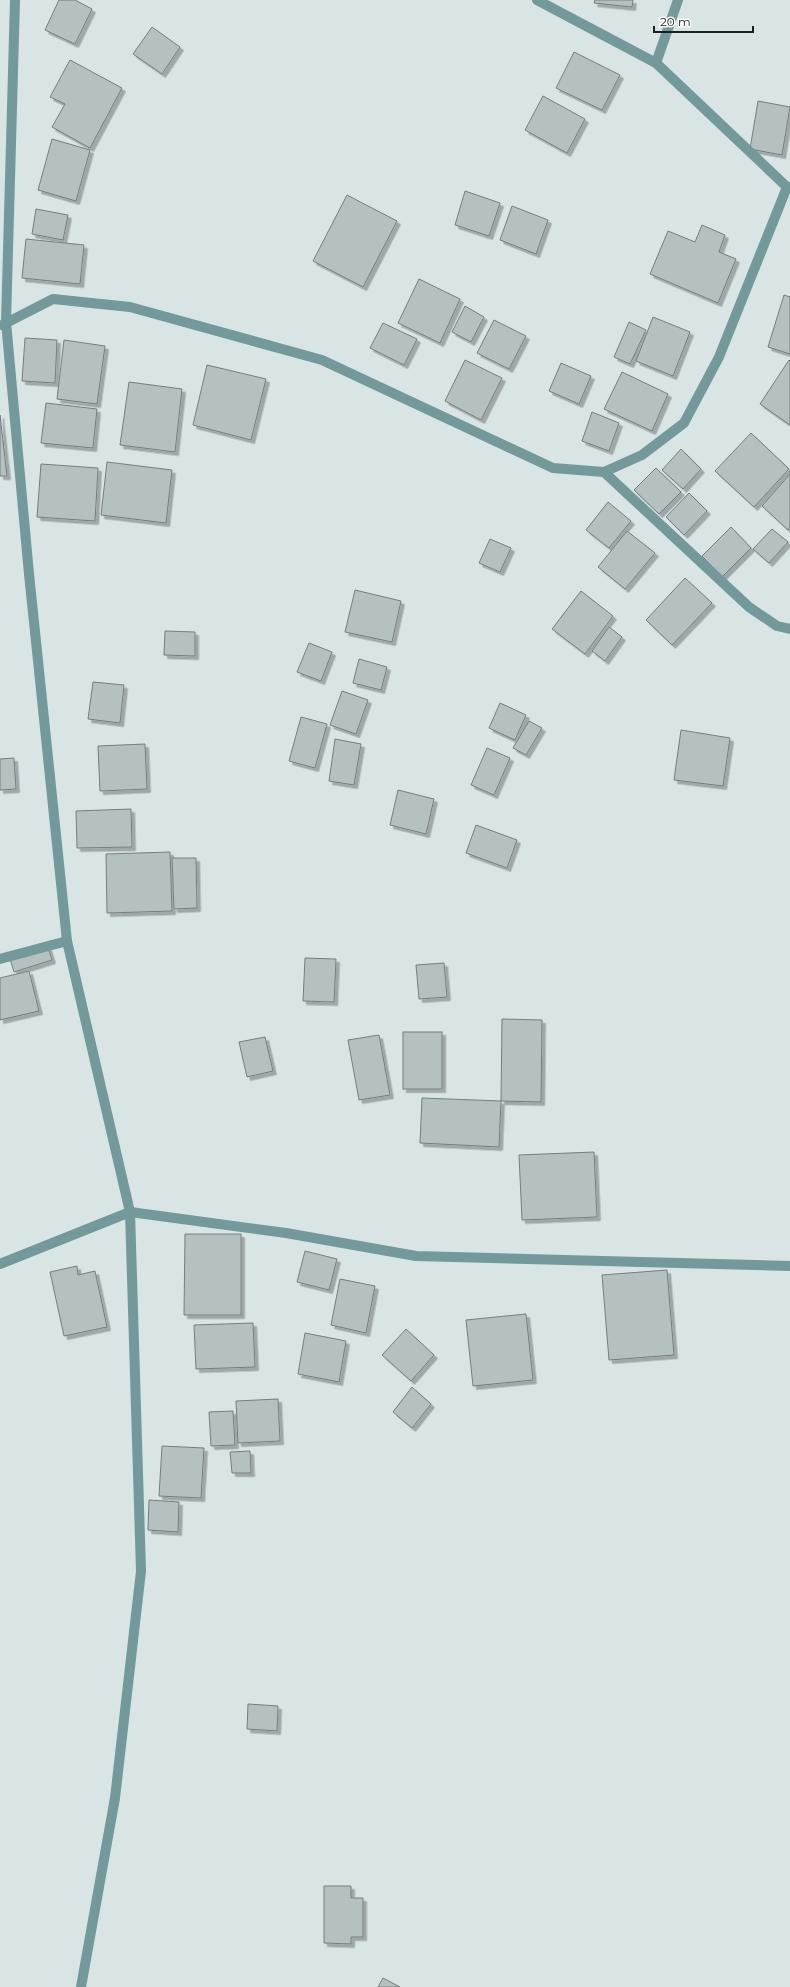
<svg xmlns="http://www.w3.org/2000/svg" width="790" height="1987" font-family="Montserrat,sans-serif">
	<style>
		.building { fill: #b5c0c1; stroke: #747e7f; filter: url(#shadow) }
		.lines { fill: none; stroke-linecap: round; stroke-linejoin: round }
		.minor { stroke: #73999b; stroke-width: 10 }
	</style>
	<defs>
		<filter id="shadow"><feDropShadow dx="3.5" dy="3.5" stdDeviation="0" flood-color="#0004"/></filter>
	</defs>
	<rect width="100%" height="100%" fill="#d9e4e5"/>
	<g class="building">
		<polygon points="59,0 75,0 92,9 75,44 45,30"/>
		<polygon points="595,0 633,0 632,7 594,3"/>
		<polygon points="152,27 180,47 162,74 133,54"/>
		<polygon points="574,52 620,75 602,110 556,88"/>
		<polygon points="70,60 122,88 90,148 52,127 65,104 50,97"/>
		<polygon points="543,96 585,119 567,153 525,130"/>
		<polygon points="758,101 790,107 782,155 750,149"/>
		<polygon points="52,139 90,150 76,201 38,190"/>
		<polygon points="465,191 500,203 489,236 455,225"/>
		<polygon points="347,195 397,221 363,287 313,261"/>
		<polygon points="512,206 548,220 536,254 500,240"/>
		<polygon points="36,209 68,215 63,240 32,234"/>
		<polygon points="702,225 725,235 719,252 736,259 718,303 650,274 668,231 695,242"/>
		<polygon points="26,239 84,245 80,284 22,278"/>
		<polygon points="419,279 460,299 440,343 398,323"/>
		<polygon points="784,295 790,297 790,354 768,347"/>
		<polygon points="465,306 484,317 471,342 452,332"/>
		<polygon points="653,317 690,332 673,376 636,361"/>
		<polygon points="494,320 526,336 509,369 477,353"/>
		<polygon points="629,322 646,330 630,364 614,357"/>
		<polygon points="383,323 417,339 404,365 370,348"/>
		<polygon points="25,338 57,340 55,383 22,381"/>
		<polygon points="64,340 105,346 97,404 57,399"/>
		<polygon points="465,360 502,378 481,420 445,401"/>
		<polygon points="789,360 790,361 790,425 760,404"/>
		<polygon points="561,363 591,376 579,404 549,391"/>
		<polygon points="207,365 266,379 251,440 193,425"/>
		<polygon points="622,372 668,394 652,431 604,409"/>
		<polygon points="129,382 182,389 175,452 120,445"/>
		<polygon points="46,403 97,409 93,448 41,443"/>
		<polygon points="592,412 619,423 609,451 582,441"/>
		<polygon points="0,415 7,476 0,476"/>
		<polygon points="751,433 789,469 754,507 715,471"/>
		<polygon points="681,449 701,469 683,489 662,470"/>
		<polygon points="107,462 172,470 166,523 101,515"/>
		<polygon points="41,464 98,468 95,521 37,517"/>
		<polygon points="656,468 681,492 659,514 634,490"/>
		<polygon points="790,474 790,527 788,530 762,506"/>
		<polygon points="689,493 707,511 684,535 666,517"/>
		<polygon points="608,502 631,521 609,548 586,530"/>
		<polygon points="731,527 751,548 722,577 702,556"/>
		<polygon points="772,529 788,542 769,563 753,549"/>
		<polygon points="627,531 655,553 625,589 598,567"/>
		<polygon points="490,539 511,548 500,572 479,563"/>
		<polygon points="685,578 712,603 672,645 646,620"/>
		<polygon points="355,590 401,601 392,642 345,632"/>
		<polygon points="581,591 613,616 585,654 552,629"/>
		<polygon points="609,627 622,637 605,661 592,651"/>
		<polygon points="165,631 195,632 195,656 164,655"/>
		<polygon points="309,643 332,652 321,681 297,672"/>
		<polygon points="359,659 387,667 381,690 353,683"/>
		<polygon points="93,682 124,685 120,723 88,719"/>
		<polygon points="342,691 368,700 356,734 330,725"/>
		<polygon points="500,703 526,715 515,740 489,728"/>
		<polygon points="301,717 327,724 315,768 289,761"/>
		<polygon points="529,721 542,728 526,755 513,748"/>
		<polygon points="681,730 730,738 723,786 674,780"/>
		<polygon points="335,739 361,744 354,785 329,781"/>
		<polygon points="145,744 147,789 100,791 98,746"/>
		<polygon points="487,748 510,758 494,795 471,785"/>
		<polygon points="14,758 16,789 0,790 0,759"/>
		<polygon points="398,790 434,799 426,834 390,825"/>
		<polygon points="131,809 132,847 77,848 76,811"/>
		<polygon points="476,825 517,840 507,868 466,853"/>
		<polygon points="170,852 172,911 107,913 106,854"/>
		<polygon points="172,858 196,858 197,908 174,909"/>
		<polygon points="48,947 52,960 14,972 10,959"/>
		<polygon points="305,958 336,959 334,1002 303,1001"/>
		<polygon points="444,963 447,997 419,999 416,965"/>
		<polygon points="29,971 39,1011 0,1020 0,978"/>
		<polygon points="502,1019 542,1020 541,1102 501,1101"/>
		<rect x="403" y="1032" width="39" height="57"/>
		<polygon points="379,1035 390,1095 359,1100 348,1040"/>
		<polygon points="265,1037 273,1071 247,1077 239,1042"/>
		<polygon points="422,1098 501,1101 499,1147 420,1143"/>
		<polygon points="594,1152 597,1217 522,1220 519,1155"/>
		<polygon points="185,1234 241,1234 241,1315 184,1315"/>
		<polygon points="305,1251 337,1259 329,1290 297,1282"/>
		<polygon points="77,1266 78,1275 95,1271 107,1327 64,1336 50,1272"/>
		<polygon points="667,1270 674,1355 609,1360 602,1275"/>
		<polygon points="340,1279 375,1286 366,1333 331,1325"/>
		<polygon points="526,1314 533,1380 473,1386 466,1320"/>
		<polygon points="253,1323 255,1367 196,1369 194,1325"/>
		<polygon points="406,1329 434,1355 411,1381 382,1355"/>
		<polygon points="305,1333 346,1341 339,1382 298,1374"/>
		<polygon points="412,1387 431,1404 412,1428 393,1412"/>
		<polygon points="278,1399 280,1441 238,1443 236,1401"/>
		<polygon points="233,1411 235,1445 211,1446 209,1412"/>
		<polygon points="162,1446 204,1448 201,1498 159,1496"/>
		<polygon points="250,1451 251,1473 232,1473 230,1452"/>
		<polygon points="149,1500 179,1502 178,1532 148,1530"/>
		<polygon points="248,1704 278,1706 277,1731 247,1729"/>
		<polygon points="324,1886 351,1886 351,1898 363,1898 363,1937 351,1937 351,1944 324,1943"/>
		<polygon points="383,1978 400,1987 378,1987"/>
	</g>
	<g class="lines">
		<g class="minor">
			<polyline points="15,0 6,322 29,574 67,941 130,1212 141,1571 115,1798 81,1987"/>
			<polyline points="537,0 656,63 787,187 790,187"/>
			<polyline points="656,63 678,0"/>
			<polyline points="2,325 53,299 130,307 322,360 553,468 604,472 642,455 684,423 719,357 787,187"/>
			<polyline points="604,472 749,607 777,626 790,629"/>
			<polyline points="0,959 67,941"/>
			<polyline points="0,1264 130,1212 286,1233 416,1256 790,1266"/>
		</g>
	</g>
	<path d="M654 26v6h99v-6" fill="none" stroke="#1a1e1e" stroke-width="2"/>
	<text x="660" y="26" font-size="12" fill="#1a1e1e" stroke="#ffffff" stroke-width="3" paint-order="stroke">20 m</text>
</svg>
